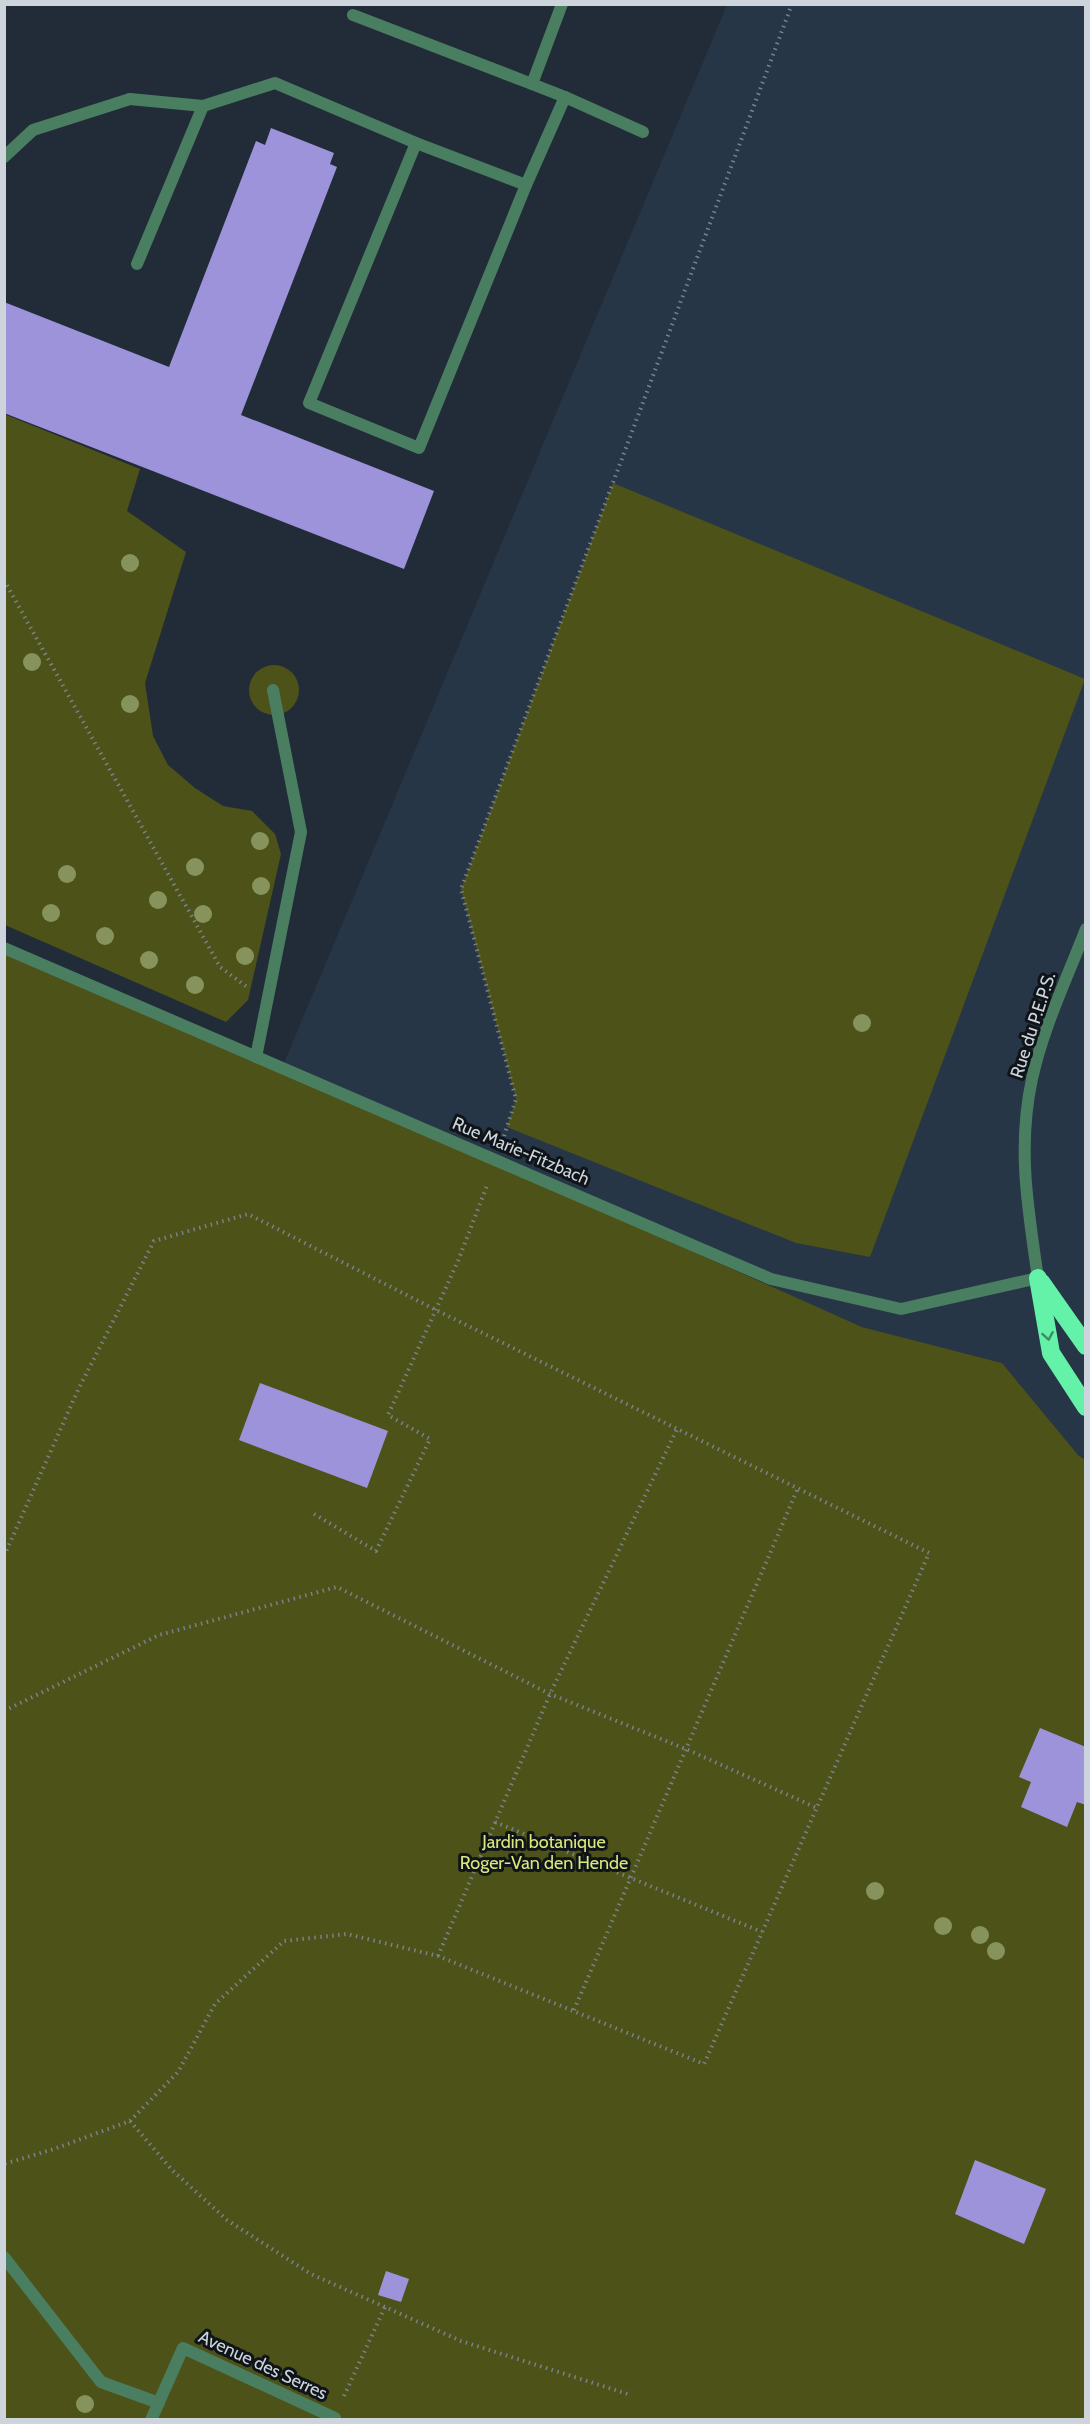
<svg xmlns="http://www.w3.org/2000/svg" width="1090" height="2424" font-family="Cabin,sans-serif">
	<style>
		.built { fill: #273647 }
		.green { fill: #4d5219 }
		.building { fill: #9d93da }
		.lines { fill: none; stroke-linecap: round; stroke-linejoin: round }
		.path { stroke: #79828b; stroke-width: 4; stroke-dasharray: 1.5 4.5; stroke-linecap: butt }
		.lane { stroke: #4a7e60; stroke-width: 12 }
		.street { stroke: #4a7e60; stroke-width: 12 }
		.highway { stroke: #63f2a7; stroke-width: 18 }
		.tree { fill: #87935d }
		.oneway { stroke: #3d8e67 }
		.labels { text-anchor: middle; stroke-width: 6; stroke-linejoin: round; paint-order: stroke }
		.street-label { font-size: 18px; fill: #cdd4db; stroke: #0f1419 }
		.park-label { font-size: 18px; fill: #dae77b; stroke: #0f1419 }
	</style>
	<rect width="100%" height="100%" fill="#222c38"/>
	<polygon class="built" points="727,5 1085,5 1085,1458 1078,1455 1002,1363 862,1327 282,1068"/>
	<g class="green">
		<polygon points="4,414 140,469 127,511 186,552 145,683 153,736 168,765 195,788 223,806 252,811 275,834 281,854 248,1000 226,1022 5,925"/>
		<polygon points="613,483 1085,679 870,1257 796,1243 507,1127 516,1099 461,889"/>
		<circle cx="274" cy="690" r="25"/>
		<polygon points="5,948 282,1068 862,1327 1002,1363 1078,1455 1086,1460 1085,2419 5,2419"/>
	</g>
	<g class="building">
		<polygon points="271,128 334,153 330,164 337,167 241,415 434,491 404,569 4,413 4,302 169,367 256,141 265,145"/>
		<polygon points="260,1383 388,1431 367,1488 239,1440"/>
		<polygon points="1040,1728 1086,1747 1086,1805 1077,1802 1067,1827 1021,1807 1031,1782 1019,1777"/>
		<polygon points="975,2160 1046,2189 1024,2244 955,2214"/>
		<polygon points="386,2271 409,2279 401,2302 378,2295"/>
	</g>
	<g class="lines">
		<g class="path">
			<polyline points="4,580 220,967 247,987"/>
			<polyline points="504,1136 516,1099 461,889 792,4"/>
			<polyline points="314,1514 376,1551 430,1439 388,1415 458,1261 488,1183"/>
			<polyline points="4,1556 78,1390 154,1241 248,1214 436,1310 929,1553 704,2064 438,1956 347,1934 284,1941 215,2004 178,2072 130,2121 54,2149 4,2164"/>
			<polyline points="4,1711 159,1635 337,1587 550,1694 686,1749 817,1808"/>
			<polyline points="495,1822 762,1932"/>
			<polyline points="438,1956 550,1694 677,1429"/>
			<polyline points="574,2010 798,1488"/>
			<polyline points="130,2121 172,2170 227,2220 311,2274 461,2341 631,2395"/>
			<polyline points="344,2396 385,2307"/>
		</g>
		<g class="lane">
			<polyline points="353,15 532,84"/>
			<polyline points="565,97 643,132"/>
			<polyline points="130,99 203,106 275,83 416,143 526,185 565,97 532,84 562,4"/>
			<polyline points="416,143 309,403 419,448 526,185"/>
			<polyline points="137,264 203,106"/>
			<polyline points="256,1057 301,832 273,690"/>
			<polyline points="4,2257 101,2382 159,2403"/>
		</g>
		<g class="street">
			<polyline points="4,157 33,130 130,99"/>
			<path d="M4,948L771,1279L901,1309L1038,1278C1028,1209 1017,1148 1032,1079C1043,1028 1067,978 1086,929"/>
			<polyline points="151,2420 183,2348 335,2418"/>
		</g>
		<g class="highway">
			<polyline points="1038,1278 1051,1353 1086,1407"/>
			<polyline points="1041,1282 1086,1346"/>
		</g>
	</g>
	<g class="tree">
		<circle cx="130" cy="563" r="9"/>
		<circle cx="32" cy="662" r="9"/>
		<circle cx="130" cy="704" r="9"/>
		<circle cx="260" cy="841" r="9"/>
		<circle cx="195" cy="867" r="9"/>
		<circle cx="67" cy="874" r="9"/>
		<circle cx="261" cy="886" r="9"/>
		<circle cx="158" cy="900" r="9"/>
		<circle cx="51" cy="913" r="9"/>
		<circle cx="203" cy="914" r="9"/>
		<circle cx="105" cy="936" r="9"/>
		<circle cx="245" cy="956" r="9"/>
		<circle cx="149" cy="960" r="9"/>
		<circle cx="195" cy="985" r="9"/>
		<circle cx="862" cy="1023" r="9"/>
		<circle cx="875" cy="1891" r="9"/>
		<circle cx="943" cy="1926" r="9"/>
		<circle cx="980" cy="1935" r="9"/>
		<circle cx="996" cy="1951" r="9"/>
		<circle cx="85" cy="2404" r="9"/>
	</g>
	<defs><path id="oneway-chevron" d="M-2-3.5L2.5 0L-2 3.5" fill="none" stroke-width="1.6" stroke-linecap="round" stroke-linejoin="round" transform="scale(1.5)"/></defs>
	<use class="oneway" href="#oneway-chevron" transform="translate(1048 1336) rotate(80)"/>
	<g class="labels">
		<g class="street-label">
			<text transform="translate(1033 1025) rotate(-72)" y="6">Rue du P.E.P.S.</text>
			<text transform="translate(521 1151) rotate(23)" y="6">Rue Marie-Fitzbach</text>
			<text transform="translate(263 2365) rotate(25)" y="6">Avenue des Serres</text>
		</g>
		<g class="park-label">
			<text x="544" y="1848">Jardin botanique<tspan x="544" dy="21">Roger-Van den Hende</tspan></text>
		</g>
	</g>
	<rect width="1090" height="2424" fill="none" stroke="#cdd4db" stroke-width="12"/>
</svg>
